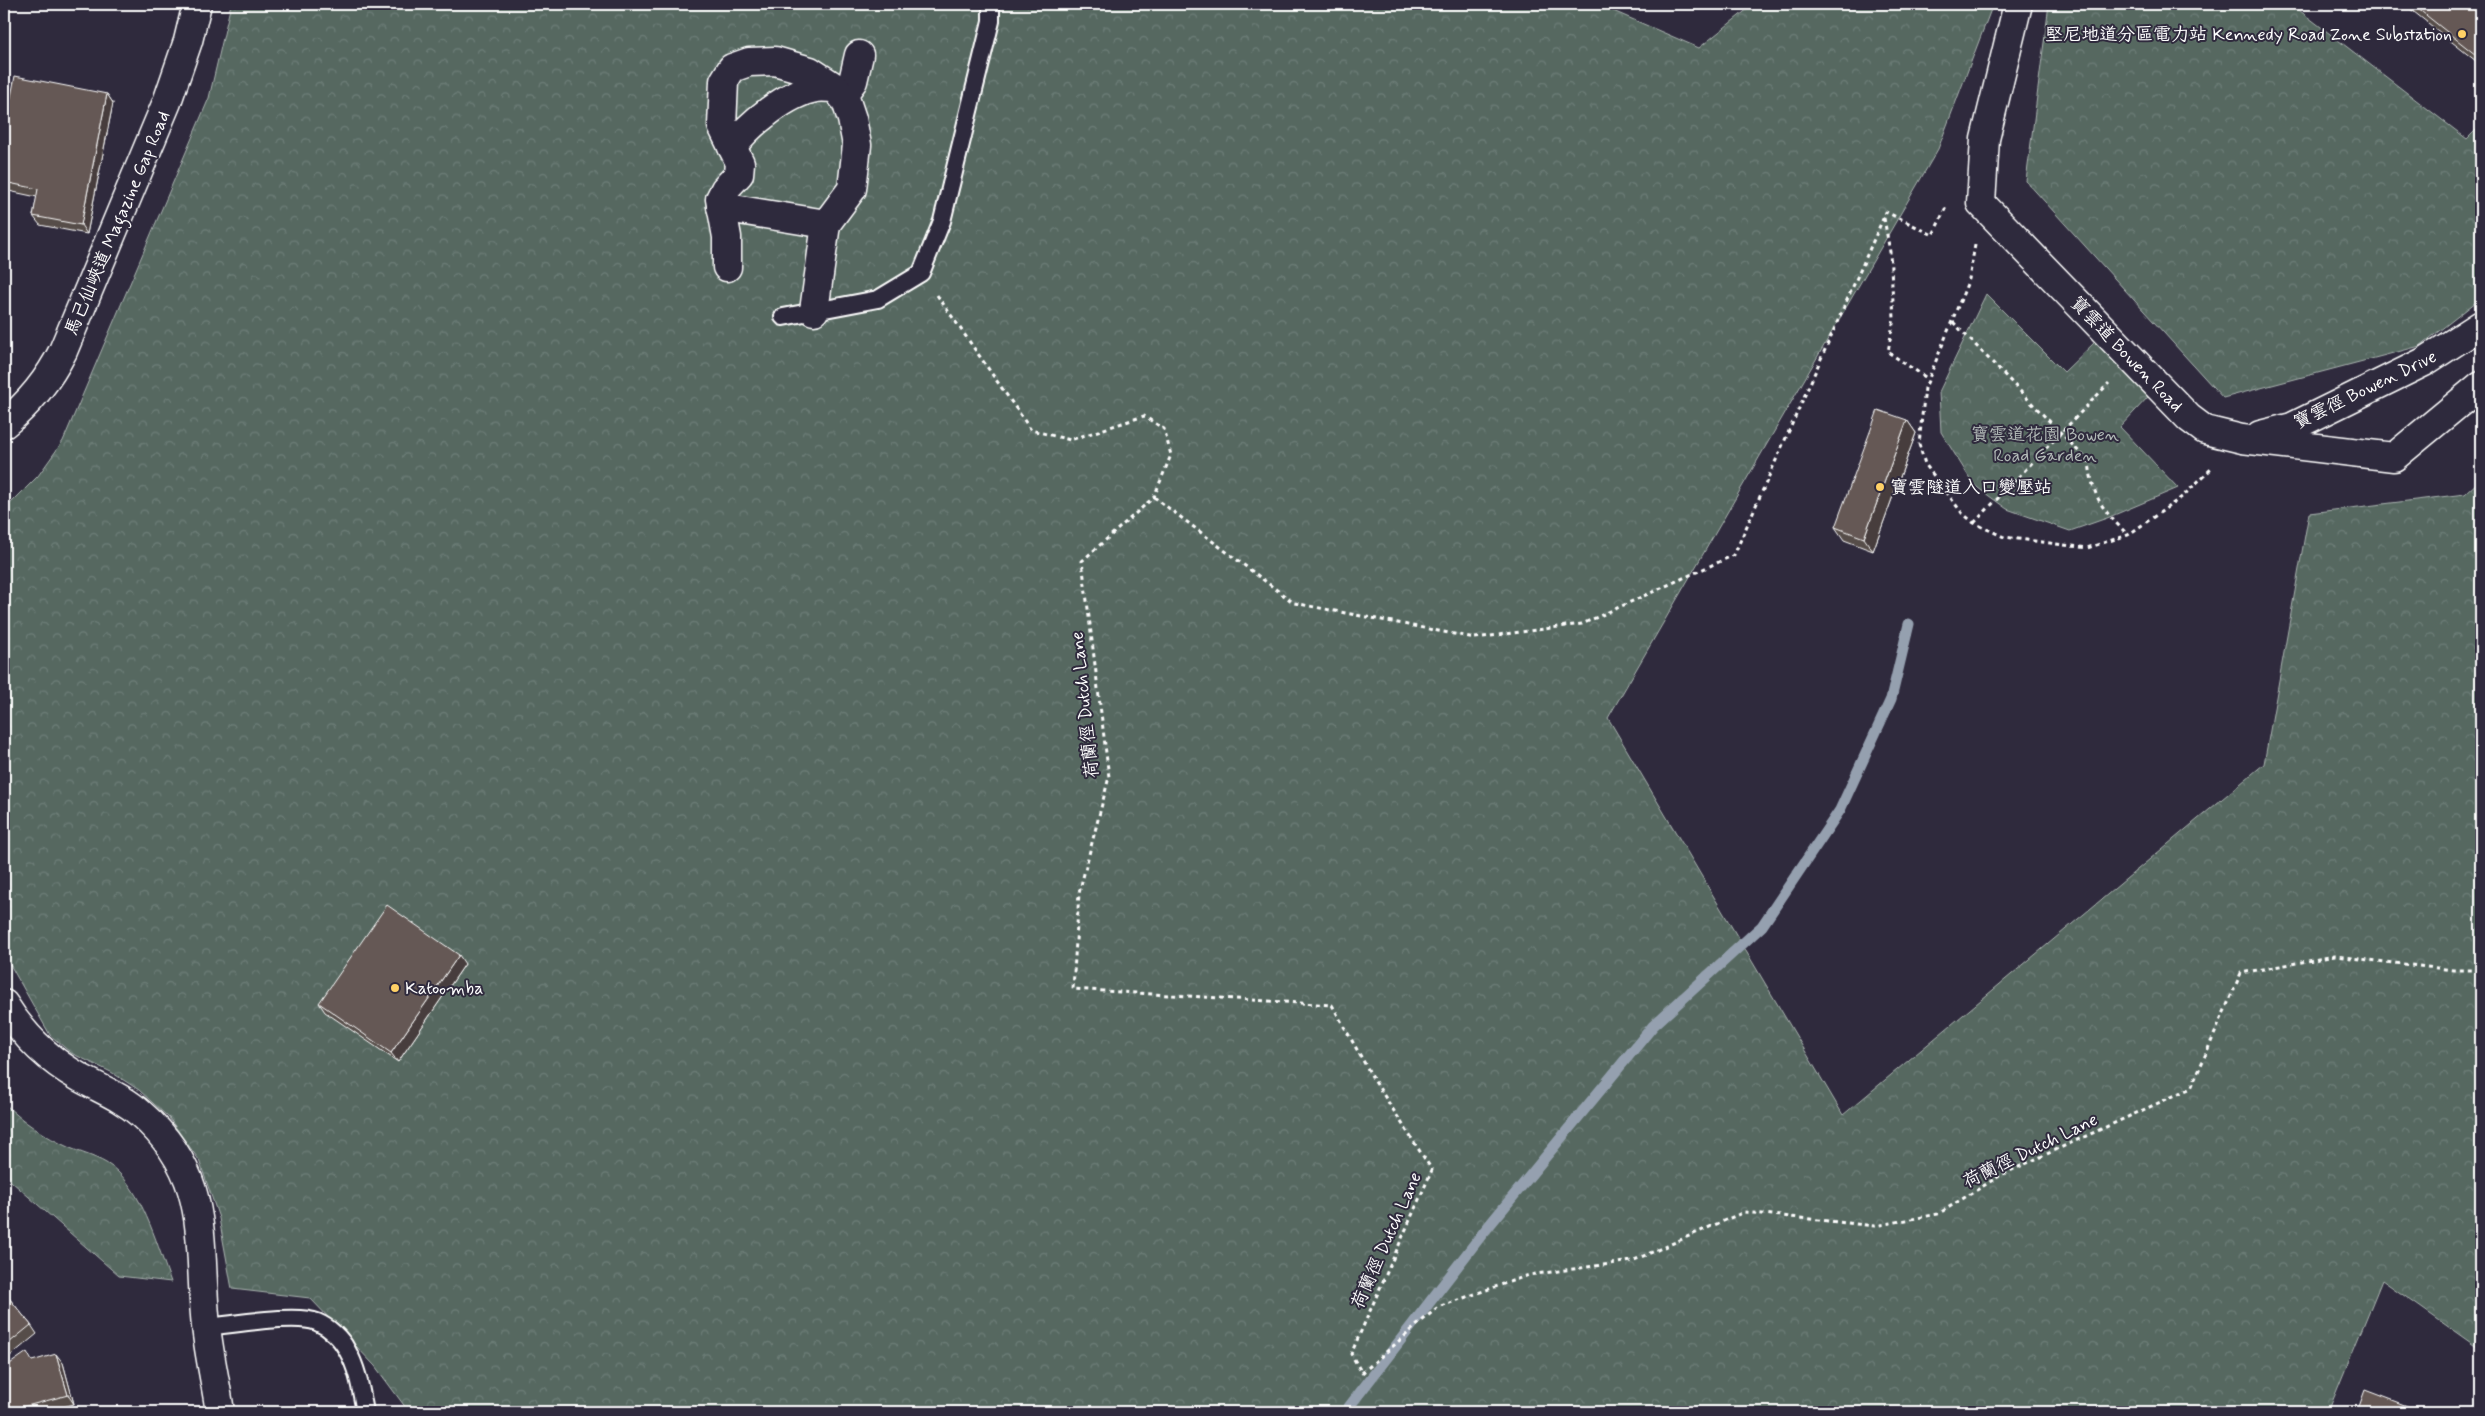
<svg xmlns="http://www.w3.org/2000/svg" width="2485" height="1416" font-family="Mynerve,'LXGW WenKai TC',sans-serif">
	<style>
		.forest { fill: url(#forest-crowns); stroke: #aab4b0 }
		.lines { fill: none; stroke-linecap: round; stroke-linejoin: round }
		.stream { stroke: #95a0af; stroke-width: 11 }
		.lane-casing { stroke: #fff; stroke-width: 20 }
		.street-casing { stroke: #fff; stroke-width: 31 }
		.secondary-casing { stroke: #fff; stroke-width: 31 }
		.path { stroke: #fff; stroke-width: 3; stroke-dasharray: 4 4; stroke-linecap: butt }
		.lane { stroke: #2f2a3d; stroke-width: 16 }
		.street { stroke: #2f2a3d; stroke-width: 28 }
		.secondary { stroke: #2f2a3d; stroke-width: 28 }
		.wall { fill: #574d49; stroke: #fff }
		.shaded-wall { fill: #473e3c; stroke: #fff }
		.building { fill: #655955; stroke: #fff }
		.poi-dot { fill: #ffd166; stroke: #2f2a3d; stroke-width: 2 }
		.labels { text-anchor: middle; stroke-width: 4; stroke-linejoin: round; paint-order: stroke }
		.poi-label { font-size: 18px; fill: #fff; stroke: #2f2a3d; text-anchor: start }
		.street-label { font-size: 18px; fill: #fff; stroke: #2f2a3d }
		.park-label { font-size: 18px; fill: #b3bbb8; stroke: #2f2a3d }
	</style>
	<defs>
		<pattern id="forest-crowns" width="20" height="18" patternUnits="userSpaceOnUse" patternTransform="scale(1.25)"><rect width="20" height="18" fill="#566861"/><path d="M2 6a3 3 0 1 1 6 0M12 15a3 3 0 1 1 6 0" fill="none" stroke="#6f7f79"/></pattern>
	</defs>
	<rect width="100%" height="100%" fill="#2f2a3d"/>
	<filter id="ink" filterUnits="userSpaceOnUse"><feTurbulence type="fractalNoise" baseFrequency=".02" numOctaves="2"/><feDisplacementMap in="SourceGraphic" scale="10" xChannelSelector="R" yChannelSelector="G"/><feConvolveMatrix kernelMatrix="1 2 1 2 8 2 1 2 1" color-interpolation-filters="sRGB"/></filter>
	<g filter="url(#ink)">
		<g class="forest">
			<polygon points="231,4 1597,4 1699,48 1754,4 1993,4 1938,149 1608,718 1843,1115 2264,764 2309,513 2465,494 2481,479 2481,1350 2382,1280 2328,1412 409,1412 375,1366 310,1298 232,1289 219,1218 199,1160 169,1118 139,1090 111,1072 71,1053 50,1035 4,954 4,510 38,476 63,441 209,98"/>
			<polygon points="2049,4 2291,4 2467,139 2481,125 2481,298 2420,346 2223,398 2026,181"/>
			<polygon points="1986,294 2064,372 2095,342 2149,396 2120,427 2178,488 2107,518 2070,531 2007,509 1974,485 1941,432 1939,392"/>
			<path d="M4,1103C24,1123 44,1136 70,1148C87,1155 105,1159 118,1172C145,1198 158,1248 171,1282L119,1276L4,1175Z"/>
		</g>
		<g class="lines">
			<polyline class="stream" points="1345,1412 1483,1233 1653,1026 1762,926 1840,810 1891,699 1909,624"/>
			<g class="lane-casing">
				<g id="lane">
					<polyline points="783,317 878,299 921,273 942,221 991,21 991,4"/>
					<path d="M206,1327C232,1325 295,1313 317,1322C329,1327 341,1338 347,1350C358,1369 361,1391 365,1412"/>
				</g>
			</g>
			<g class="street-casing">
				<g id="street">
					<polyline points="2018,4 1985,139 1981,203 2189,418 2205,430 2242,439 2394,457 2481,385"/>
					<polyline points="842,96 853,81 859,55"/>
					<path d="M732,147C749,124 787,93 816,88C822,87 829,88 836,88"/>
					<polyline points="721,207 826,224"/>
					<polyline points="727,267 727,237 720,199 725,189 739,174 740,163 722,126 724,81 732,68 749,62 775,61 810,71 836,88 846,101 852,119 857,145 852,189 826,224 814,311"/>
					<polyline points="2260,435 2292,427 2424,362 2481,325"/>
				</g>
			</g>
			<g class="secondary-casing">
				<g id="secondary">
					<path d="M4,424C30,403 48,381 63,351L167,102L188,41L197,4"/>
					<path d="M4,1004C23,1035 47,1059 79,1077C100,1089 122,1097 141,1114C213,1177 197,1242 206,1326C209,1355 216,1384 220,1412"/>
				</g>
			</g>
			<g class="path">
				<polyline points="1884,218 1890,252 1894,318 1888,352 1928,379"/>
				<polyline points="1975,245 1969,279 1925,388 1919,444 1925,464 1962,513 1974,523 2004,537 2087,548 2128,535 2182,497 2213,467"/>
				<polyline points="937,295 1031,430 1070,440 1144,416 1164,429 1171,455 1154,497 1082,561 1109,777 1079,893 1073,989 1332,1005 1374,1080 1432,1170 1351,1354 1362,1373 1438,1307 1529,1275 1632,1261 1744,1212 1875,1226 1938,1214 2001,1175 2191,1088 2241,973 2335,956 2453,970 2481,970"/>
				<path d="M1953,322L2089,462C2093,499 2102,509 2128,535"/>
				<polyline points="1154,497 1294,603 1475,638 1582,624 1734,555 1886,212 1933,235 1946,207"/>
				<polyline points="1974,523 2109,383"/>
			</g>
			<use href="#lane" class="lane"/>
			<use href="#street" class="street"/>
			<use href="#secondary" class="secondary"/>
		</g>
		<g class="wall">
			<polygon points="2404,4 2481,4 2481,65"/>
			<polygon points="107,94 113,103 87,234 40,225 33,216 37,197 4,190 4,133"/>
			<polygon points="1907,420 1916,433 1873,551 1844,540 1835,527"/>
			<polygon points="465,964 398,1062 325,1012 319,1003"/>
			<polygon points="4,1292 31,1325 37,1334 4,1361"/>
			<polygon points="33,1361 63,1363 74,1404 44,1412 4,1412"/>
		</g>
		<g class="shaded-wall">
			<polygon points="107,94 113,103 87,234 81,225"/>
			<polygon points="1907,420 1916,433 1873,551 1864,538"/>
			<polygon points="459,955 465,964 398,1062 391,1053"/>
			<polygon points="56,1354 63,1363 74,1404 68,1395"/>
		</g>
		<g class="building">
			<polygon points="2412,4 2481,4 2481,59"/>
			<polygon points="15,76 107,94 81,225 33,216 38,189 4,182 4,133"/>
			<polygon points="1878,410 1907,420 1864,538 1835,527"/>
			<polygon points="387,905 459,955 391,1053 319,1003"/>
			<polygon points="4,1292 31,1325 4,1347"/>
			<polygon points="27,1352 32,1361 56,1354 68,1395 4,1412 4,1368"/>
			<polygon points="2365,1390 2423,1412 2357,1412"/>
			<polygon points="726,1410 731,1412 724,1412"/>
		</g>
	</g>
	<g class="poi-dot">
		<circle cx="2462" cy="34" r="5"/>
		<circle cx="1880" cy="487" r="5"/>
		<circle cx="395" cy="988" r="5"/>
	</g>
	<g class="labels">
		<g class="poi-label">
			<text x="2452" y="40" text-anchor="end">堅尼地道分區電力站 Kennedy Road Zone Substation</text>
			<text x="1890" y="493">寶雲隧道入口變壓站</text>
			<text x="405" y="994">Katoomba</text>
		</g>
		<g class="street-label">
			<text transform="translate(117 223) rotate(-67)" y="6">馬己仙峽道 Magazine Gap Road</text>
			<text transform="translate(2127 354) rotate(46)" y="6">寶雲道 Bowen Road</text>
			<text transform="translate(2365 389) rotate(-26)" y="6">寶雲徑 Bowen Drive</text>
			<text transform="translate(1084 705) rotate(-96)" y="6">荷蘭徑 Dutch Lane</text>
			<text transform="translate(2030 1150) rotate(-26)" y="6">荷蘭徑 Dutch Lane</text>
			<text transform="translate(1386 1240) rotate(-66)" y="6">荷蘭徑 Dutch Lane</text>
		</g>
		<g class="park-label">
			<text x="2045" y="440">寶雲道花園 Bowen<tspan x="2045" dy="21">Road Garden</tspan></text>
		</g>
	</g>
	<rect width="2485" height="1416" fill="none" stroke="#2f2a3d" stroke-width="20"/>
	<rect x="10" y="10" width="2465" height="1396" fill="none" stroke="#fff" stroke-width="2" filter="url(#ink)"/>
</svg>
